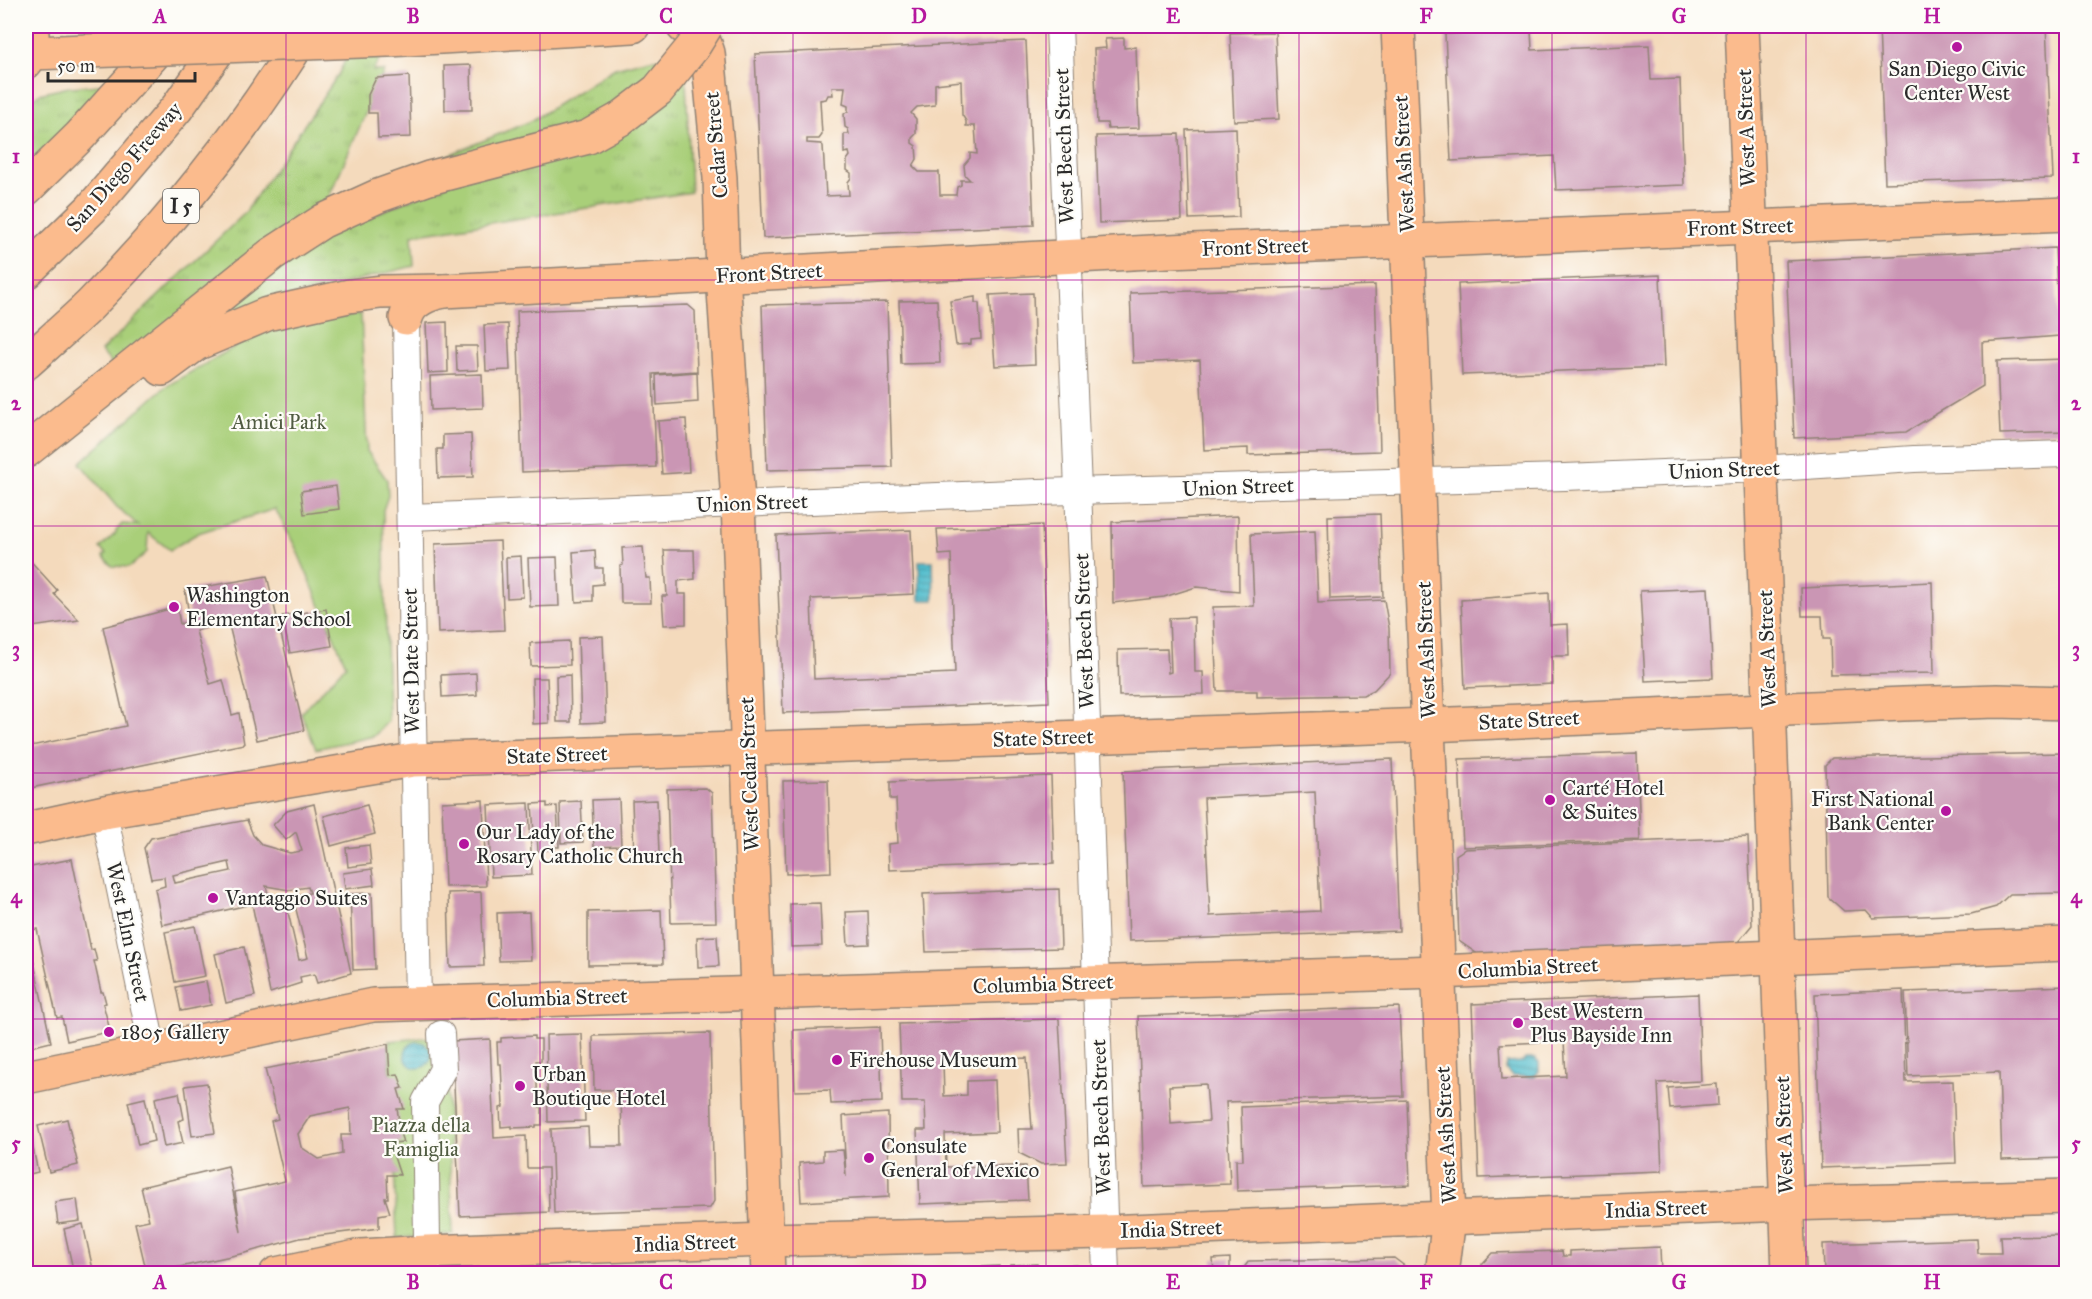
<svg xmlns="http://www.w3.org/2000/svg" width="2092" height="1299" font-family="'IM FELL Great Primer',serif">
	<style>
		.grass { fill: url(#grass-tufts); stroke: #6a7d52; stroke-width: 1.5 }
		.green { fill: #a9cf79; stroke: #6a7d52; stroke-width: 1.5 }
		.water { fill: url(#water-rules); stroke: #3f747c; stroke-width: 1.5 }
		.building { fill: #ca96b4; fill-rule: evenodd }
		.lines { fill: none; stroke-linecap: round; stroke-linejoin: round }
		.minor-casing { stroke: #908274; stroke-width: 28 }
		.major-casing { stroke: #908274; stroke-width: 36 }
		.highway-casing { stroke: #908274; stroke-width: 36 }
		.minor { stroke: #fff; stroke-width: 26 }
		.major { stroke: #fbbb8d; stroke-width: 33 }
		.highway { stroke: #fbbb8d; stroke-width: 33 }
		.major-bridge-casing { stroke: #908274; stroke-width: 36; stroke-linecap: butt }
		.highway-bridge-casing { stroke: #908274; stroke-width: 36; stroke-linecap: butt }
		.major-bridge { stroke: #fbbb8d; stroke-width: 33 }
		.highway-bridge { stroke: #fbbb8d; stroke-width: 33 }
		.grid { fill: none; stroke: #b5179e; stroke-width: 1.5; stroke-opacity: 0.55 }
		.poi-dot { fill: #b5179e; stroke: #fdfcf7; stroke-width: 2 }
		.labels { text-anchor: middle; stroke-width: 4.5; stroke-linejoin: round; paint-order: stroke }
		.shield { fill: #fdfcf7; stroke: #6a6a68; stroke-width: 1.5 }
		.shield-label { font-size: 20px; font-weight: bold; fill: #2b2b2b }
		.poi-label { font-size: 21px; fill: #2b2b2b; stroke: #fdfcf7; text-anchor: start }
		.street-label { font-size: 21px; fill: #2b2b2b; stroke: #fdfcf7 }
		.park-label { font-size: 21px; fill: #515c42; stroke: #fdfcf7 }
		.neatline { fill: none; stroke: #b5179e; stroke-width: 2 }
		.grid-label { font-size: 20px; text-anchor: middle; font-weight: bold; fill: #b5179e }
	</style>
	<defs>
		<pattern id="grass-tufts" width="24" height="20" patternUnits="userSpaceOnUse" patternTransform="scale(1.5)"><rect width="24" height="20" fill="#a9cf79"/><path d="M3 7l-1-3M5 7V3M7 7l1-3M15 17l-1-3M17 17v-4M19 17l1-3" fill="none" stroke="#92b269"/></pattern>
		<pattern id="water-rules" width="6" height="5" patternUnits="userSpaceOnUse" patternTransform="scale(1.5)"><rect width="6" height="5" fill="#53bece"/><path d="M0 2.5h6" fill="none" stroke="#459ba7"/></pattern>
	</defs>
	<rect width="100%" height="100%" fill="#fdfcf7"/>
	<filter id="ink" filterUnits="userSpaceOnUse"><feTurbulence type="fractalNoise" baseFrequency=".0167" numOctaves="2"/><feDisplacementMap in="SourceGraphic" scale="12" xChannelSelector="R" yChannelSelector="G"/><feConvolveMatrix kernelMatrix="1 2 1 2 8 2 1 2 1" color-interpolation-filters="sRGB"/></filter>
	<filter id="wash" filterUnits="userSpaceOnUse"><feTurbulence type="fractalNoise" baseFrequency=".008" numOctaves="4" result="noise"/><feDisplacementMap in="SourceGraphic" scale="24" xChannelSelector="R" yChannelSelector="G"/><feGaussianBlur stdDeviation="1.35" result="paint"/><feColorMatrix in="noise" values="0 0 0 0 0 0 0 0 0 0 0 0 0 0 0 0 0 1.4 0 .05"/><feComposite in="paint" operator="in"/></filter>
	<g filter="url(#wash)">
		<rect width="100%" height="100%" fill="#f4dabc"/>
		<g class="grass">
			<polygon points="362,26 396,26 373,71 384,71 325,206 531,121 615,68 650,59 685,59 691,192 412,235 414,266 276,300 170,355 293,256 335,231 573,131 389,185 117,370 101,351 245,213 338,75"/>
			<polygon points="117,84 26,177 26,105 39,94 69,87"/>
		</g>
		<g class="green">
			<polygon points="361,314 367,451 387,480 388,496 383,510 388,721 374,736 316,749 301,713 346,665 295,546 275,509 198,533 170,550 148,533 147,552 130,567 112,566 103,556 106,554 100,548 116,533 116,531 122,524 138,525 117,507 80,463 165,387 262,331"/>
			<polygon points="445,1036 453,1234 397,1238 389,1041"/>
		</g>
		<g class="water">
			<polygon points="919,561 933,561 934,600 920,600"/>
			<circle cx="418" cy="1055" r="13"/>
			<polygon points="1525,1059 1535,1059 1539,1063 1539,1071 1534,1077 1512,1076 1506,1070 1506,1063 1523,1062"/>
		</g>
		<g id="blocks">
			<g class="building">
				<polygon points="1879,26 2046,26 2053,178 1885,183"/>
				<polygon points="1531,30 1532,50 1649,45 1651,80 1680,79 1684,185 1556,190 1554,156 1451,161 1445,34"/>
				<polygon points="1275,32 1279,119 1234,121 1230,33"/>
				<polygon points="1124,38 1124,48 1136,47 1139,128 1108,129 1107,123 1097,123 1094,49 1106,48 1105,39"/>
				<path d="M1026,41L1034,225L763,238L755,54ZM961,81L962,115L966,121V126H975L977,154L970,153V158L964,165L965,175L970,180H961V185L957,187L956,195H940L939,172H919L913,166L917,159L916,146L912,143V138L916,134V119L911,113L917,107L935,105V84ZM832,87H845L843,104L848,106V111L844,114L845,127L848,129L849,134H844V153L849,152L850,156L847,160V170L851,173V178L848,182L849,195L826,196L823,146L821,144L807,143V139H819L822,135L820,100L826,99L828,95H833Z"/>
				<polygon points="471,65 472,110 445,110 444,66"/>
				<polygon points="409,76 411,137 378,138 377,113 368,113 368,95 376,78"/>
				<polygon points="1236,128 1239,217 1189,219 1186,130"/>
				<polygon points="1179,134 1182,220 1099,223 1096,136"/>
				<polygon points="2055,248 2059,336 1982,342 1983,386 1906,432 1794,438 1786,261"/>
				<polygon points="1660,275 1664,367 1462,375 1458,284"/>
				<polygon points="1375,285 1380,451 1248,455 1248,448 1204,450 1200,360 1133,363 1130,293"/>
				<polygon points="1033,293 1035,364 995,366 990,295"/>
				<polygon points="975,297 975,303 979,303 981,339 971,340 971,344 956,345 950,301"/>
				<polygon points="937,300 940,363 901,364 899,301"/>
				<polygon points="887,302 892,467 767,470 762,305"/>
				<polygon points="688,305 695,311 697,371 653,374 656,467 522,472 517,311"/>
				<polygon points="447,322 448,372 428,373 426,323"/>
				<polygon points="508,324 510,370 486,371 484,325"/>
				<polygon points="456,346 477,346 478,370 457,371"/>
				<polygon points="2066,359 2066,432 2000,434 1997,361"/>
				<polygon points="697,372 698,402 657,405 656,375"/>
				<polygon points="482,374 483,408 431,410 430,376"/>
				<polygon points="686,419 689,472 662,474 658,421"/>
				<polygon points="471,434 473,477 438,478 437,449 443,449 443,435"/>
				<polygon points="336,486 339,509 304,514 301,491"/>
				<polygon points="1380,514 1383,597 1330,599 1328,516"/>
				<polygon points="1238,516 1239,591 1196,587 1164,597 1113,603 1112,522"/>
				<polygon points="1042,525 1049,702 783,713 776,535 911,530 914,594 811,599 814,679 955,673 951,554 939,555 937,529"/>
				<polygon points="1315,531 1318,603 1384,600 1389,628 1390,673 1374,690 1363,695 1257,697 1257,691 1217,691 1213,607 1254,606 1251,534"/>
				<polygon points="500,541 504,630 438,633 435,544"/>
				<polygon points="643,547 646,578 650,578 651,603 621,603 620,566 623,565 622,548"/>
				<polygon points="595,550 596,568 603,568 603,584 593,585 593,601 576,602 573,552"/>
				<polygon points="664,550 694,550 695,579 678,581 678,594 686,594 686,624 664,625 662,596 667,596"/>
				<polygon points="26,556 57,590 54,594 79,620 26,628"/>
				<polygon points="521,556 523,597 507,598 506,557"/>
				<polygon points="557,557 559,606 530,607 528,558"/>
				<polygon points="267,576 304,730 257,740 228,621 196,631 210,684 223,680 232,715 239,713 244,744 26,789 26,747 126,726 103,627 177,607 180,624 190,621 185,590"/>
				<polygon points="1932,582 1934,673 1831,675 1830,639 1823,639 1822,616 1802,616 1801,588"/>
				<polygon points="1708,588 1713,678 1645,681 1640,591"/>
				<polygon points="1549,593 1550,625 1568,624 1569,656 1552,656 1553,684 1465,688 1461,600"/>
				<polygon points="326,609 332,646 290,653 282,616"/>
				<polygon points="1194,617 1195,672 1203,672 1204,694 1119,696 1118,650 1167,649 1168,673 1171,672 1169,618"/>
				<polygon points="603,636 606,722 581,723 578,637"/>
				<polygon points="569,641 570,665 531,666 530,643"/>
				<polygon points="476,673 477,695 442,697 441,675"/>
				<polygon points="570,675 571,722 557,722 556,676"/>
				<polygon points="532,678 547,678 549,723 533,724"/>
				<polygon points="1637,753 1640,840 1463,847 1459,759"/>
				<polygon points="2063,753 2066,757 2066,893 2010,894 1996,907 1971,914 1873,918 1866,910 1844,911 1828,897 1825,765 1832,758"/>
				<path d="M1392,759L1399,931L1129,941L1123,771ZM1315,792L1320,911L1210,916L1204,798Z"/>
				<polygon points="1051,776 1054,863 889,870 888,844 898,843 896,799 890,799 890,782"/>
				<polygon points="828,780 831,872 786,874 783,781"/>
				<polygon points="706,788 712,793 716,922 671,923 667,789"/>
				<polygon points="619,799 621,846 594,847 592,800"/>
				<polygon points="483,800 486,886 445,887 442,802"/>
				<polygon points="657,800 659,853 634,854 632,801"/>
				<polygon points="581,801 583,842 561,843 560,802"/>
				<polygon points="529,803 532,875 491,877 488,805"/>
				<polygon points="547,803 547,807 557,806 559,847 547,847 547,850 538,851 537,833 534,834 532,804"/>
				<path d="M314,804L351,973L317,983L314,974L300,977L301,983L270,993L252,904L162,925L155,889L165,886L164,877L151,879L144,848L151,838L247,820L253,835L262,845L290,853L302,851L296,832L286,840L273,825L287,811ZM229,862L231,871L175,883L173,875ZM266,886L289,890L308,887L310,893L293,897L308,958L299,960L285,899L270,902Z"/>
				<polygon points="367,805 375,834 331,846 324,816"/>
				<polygon points="1748,837 1752,925 1733,948 1482,957 1459,941 1456,855 1465,849"/>
				<polygon points="369,845 371,864 348,867 346,848"/>
				<polygon points="72,859 90,945 91,950 94,949 97,961 94,961 101,992 103,992 106,1003 103,1004 111,1034 104,1035 103,1033 67,1041 62,1017 57,1018 37,929 27,931 51,1042 26,1048 26,868"/>
				<polygon points="372,869 374,885 345,889 343,873"/>
				<polygon points="1059,889 1061,948 926,952 923,894"/>
				<polygon points="481,892 484,966 450,967 448,893"/>
				<polygon points="372,893 375,969 353,970 350,894"/>
				<polygon points="820,903 822,946 791,947 790,904"/>
				<polygon points="661,910 663,964 588,965 588,912"/>
				<polygon points="868,911 869,944 848,945 846,912"/>
				<polygon points="529,912 531,960 499,961 497,913"/>
				<polygon points="195,926 205,976 175,982 165,932"/>
				<polygon points="717,936 719,966 698,967 697,937"/>
				<polygon points="244,947 255,996 226,1003 215,954"/>
				<polygon points="206,981 211,1005 181,1011 176,987"/>
				<polygon points="2066,986 2066,1158 2002,1160 1999,1072 1908,1076 1905,992"/>
				<polygon points="1903,990 1906,1082 1953,1081 1956,1163 1821,1168 1815,994"/>
				<path d="M1698,994L1701,1081L1658,1083L1662,1171L1479,1178L1472,1004ZM1564,1041L1566,1076L1502,1079L1500,1044Z"/>
				<path d="M1399,1007L1403,1096L1226,1102L1230,1184L1144,1187L1138,1016ZM1206,1084L1209,1121L1171,1124L1169,1086Z"/>
				<polygon points="1059,1019 1067,1163 1041,1164 1019,1153 1018,1129 1032,1129 1027,1058 943,1061 944,1096 967,1095 967,1081 995,1080 997,1132 945,1134 946,1167 1026,1166 1028,1200 920,1204 917,1130 926,1130 925,1102 902,1102 899,1024"/>
				<polygon points="880,1027 882,1102 831,1104 830,1090 795,1091 793,1030"/>
				<polygon points="710,1033 714,1201 710,1208 554,1213 551,1129 588,1127 589,1146 622,1146 621,1090 594,1090 593,1036"/>
				<polygon points="582,1034 585,1121 548,1122 546,1035"/>
				<polygon points="534,1036 534,1039 541,1039 541,1061 536,1061 538,1107 542,1107 542,1125 536,1125 536,1127 512,1128 512,1126 501,1127 500,1108 503,1107 501,1064 498,1064 497,1042 501,1042 501,1038"/>
				<polygon points="490,1039 494,1138 526,1136 527,1168 548,1168 549,1212 460,1216 452,1041"/>
				<path d="M388,1044L390,1075L398,1074L403,1088L398,1089L404,1109H397L399,1120L396,1121L403,1142L393,1143L397,1153L393,1154L400,1175H387L388,1198H385L390,1213L379,1215V1228L300,1238L245,1253L147,1274L135,1223L149,1220L141,1187L228,1166L241,1232L235,1192L285,1181L271,1121L278,1119L265,1069ZM350,1108L351,1135H341L342,1154L319,1159L301,1147L298,1134L310,1116Z"/>
				<polygon points="207,1083 215,1133 192,1136 185,1086"/>
				<polygon points="1717,1084 1718,1105 1670,1109 1668,1088"/>
				<polygon points="179,1093 184,1119 178,1121 183,1143 164,1147 155,1098"/>
				<polygon points="145,1098 154,1141 138,1145 128,1102"/>
				<polygon points="1407,1100 1410,1185 1237,1191 1236,1160 1243,1160 1241,1107"/>
				<polygon points="888,1113 889,1197 801,1202 799,1163 823,1161 823,1151 843,1150 846,1177 843,1116"/>
				<polygon points="67,1119 78,1165 49,1172 38,1126"/>
				<polygon points="30,1134 38,1172 26,1175 26,1135"/>
				<polygon points="77,1199 80,1221 58,1224 55,1202"/>
				<polygon points="83,1224 94,1274 74,1274 64,1229"/>
				<polygon points="2066,1235 2066,1274 1824,1274 1823,1244 1977,1239 1978,1253 2001,1253 2000,1236"/>
				<polygon points="1660,1247 1661,1274 1482,1274 1482,1264 1492,1253 1562,1251 1563,1256 1570,1256 1570,1251"/>
				<polygon points="1230,1258 1230,1274 1214,1274 1213,1259"/>
				<polygon points="1394,1258 1410,1270 1410,1274 1239,1274 1249,1261"/>
				<polygon points="1037,1264 1037,1267 1077,1265 1078,1274 1010,1274 1010,1265"/>
				<polygon points="999,1266 1000,1274 871,1274 871,1272"/>
			</g>
		</g>
	</g>
	<g filter="url(#ink)">
		<use href="#blocks" fill-opacity="0" stroke="#908274" stroke-width="1.5"/>
		<g class="lines">
			<g class="minor-casing">
				<g id="minor">
					<polyline points="1059,26 1084,636 1106,1274"/>
					<polyline points="406,318 418,1003"/>
					<polyline points="410,517 1039,492 1565,477 1760,469 1914,459 2066,454"/>
					<polyline points="104,812 153,1051"/>
					<polyline points="427,1239 425,1102 443,1069 441,1034"/>
					<polyline points="427,1252 428,1274"/>
				</g>
			</g>
			<g class="major-casing">
				<g id="major">
					<polyline points="32,26 32,53 87,51"/>
					<polyline points="683,26 705,44 708,53 720,178 723,275 738,503 768,1274"/>
					<polyline points="1398,26 1449,1218 1442,1274"/>
					<polyline points="1742,26 1762,500 1789,1274"/>
					<polyline points="388,40 633,26"/>
					<path d="M406,318C410,301 428,294 444,291L1169,251L2066,214"/>
					<polyline points="26,829 104,812 413,760 1429,725 1903,704 1997,701 2066,703"/>
					<polyline points="26,1077 373,1005 1438,972 2066,944"/>
					<polyline points="276,1274 361,1256 427,1252 767,1240 1105,1232 1787,1204 2066,1196"/>
				</g>
			</g>
			<g class="highway-casing">
				<g id="highway">
					<polyline points="506,26 513,32"/>
					<polyline points="26,62 32,53"/>
					<polyline points="26,189 80,136 179,26"/>
					<polyline points="26,272 91,209 177,108 235,26"/>
					<path d="M26,363C47,344 69,325 90,305C173,220 247,128 309,26"/>
					<polyline points="162,369 196,344 267,314 349,296 381,292 444,291"/>
					<polyline points="26,451 272,254 323,221 378,196 429,178 588,137 620,119"/>
				</g>
			</g>
			<use href="#minor" class="minor"/>
			<use href="#major" class="major"/>
			<use href="#highway" class="highway"/>
			<g class="major-bridge-casing">
				<polyline id="major-bridge" points="87,51 388,40"/>
			</g>
			<g class="highway-bridge-casing">
				<polyline id="highway-bridge" points="620,119 658,90 693,47 706,26"/>
			</g>
			<use href="#major-bridge" class="major-bridge"/>
			<use href="#highway-bridge" class="highway-bridge"/>
		</g>
	</g>
	<path class="grid" d="M286,26V1274M540,26V1274M793,26V1274M1046,26V1274M1299,26V1274M1552,26V1274M1806,26V1274M26,280H2066M26,526H2066M26,773H2066M26,1019H2066"/>
	<g class="poi-dot">
		<circle cx="1957" cy="47" r="6"/>
		<circle cx="174" cy="607" r="6"/>
		<circle cx="1550" cy="800" r="6"/>
		<circle cx="1946" cy="811" r="6"/>
		<circle cx="464" cy="844" r="6"/>
		<circle cx="213" cy="898" r="6"/>
		<circle cx="1518" cy="1023" r="6"/>
		<circle cx="109" cy="1032" r="6"/>
		<circle cx="837" cy="1060" r="6"/>
		<circle cx="520" cy="1086" r="6"/>
		<circle cx="869" cy="1158" r="6"/>
	</g>
	<g class="labels">
		<rect class="shield" x="163" y="189" width="36" height="34" rx="4.5"/>
		<g class="shield-label">
			<text x="181" y="213">I 5</text>
		</g>
		<g class="poi-label">
			<text x="1957" y="76" text-anchor="middle">San Diego Civic<tspan x="1957" dy="24">Center West</tspan></text>
			<text x="186" y="602">Washington<tspan x="186" dy="24">Elementary School</tspan></text>
			<text x="1562" y="795">Carté Hotel<tspan x="1562" dy="24">&amp; Suites</tspan></text>
			<text x="1934" y="806" text-anchor="end">First National<tspan x="1934" dy="24">Bank Center</tspan></text>
			<text x="476" y="839">Our Lady of the<tspan x="476" dy="24">Rosary Catholic Church</tspan></text>
			<text x="225" y="905">Vantaggio Suites</text>
			<text x="1530" y="1018">Best Western<tspan x="1530" dy="24">Plus Bayside Inn</tspan></text>
			<text x="121" y="1039">1805 Gallery</text>
			<text x="849" y="1067">Firehouse Museum</text>
			<text x="532" y="1081">Urban<tspan x="532" dy="24">Boutique Hotel</tspan></text>
			<text x="881" y="1153">Consulate<tspan x="881" dy="24">General of Mexico</tspan></text>
		</g>
		<g class="street-label">
			<text transform="translate(1746 128) rotate(-92)" y="7">West A Street</text>
			<text transform="translate(716 145) rotate(-95)" y="7">Cedar Street</text>
			<text transform="translate(1064 146) rotate(-92)" y="7">West Beech Street</text>
			<text transform="translate(1404 164) rotate(-93)" y="7">West Ash Street</text>
			<text transform="translate(124 167) rotate(-49)" y="7">San Diego Freeway</text>
			<text transform="translate(1740 227) rotate(-2)" y="7">Front Street</text>
			<text transform="translate(1255 247) rotate(-2)" y="7">Front Street</text>
			<text transform="translate(769 273) rotate(-3)" y="7">Front Street</text>
			<text transform="translate(1724 470) rotate(-2)" y="7">Union Street</text>
			<text transform="translate(1238 487) rotate(-2)" y="7">Union Street</text>
			<text transform="translate(752 503) rotate(-2)" y="7">Union Street</text>
			<text transform="translate(1084 631) rotate(-92)" y="7">West Beech Street</text>
			<text transform="translate(1767 649) rotate(-92)" y="7">West A Street</text>
			<text transform="translate(1426 650) rotate(-92)" y="7">West Ash Street</text>
			<text transform="translate(411 661) rotate(-91)" y="7">West Date Street</text>
			<text transform="translate(1529 720) rotate(-3)" y="7">State Street</text>
			<text transform="translate(1043 738) rotate(-2)" y="7">State Street</text>
			<text transform="translate(557 755) rotate(-2)" y="7">State Street</text>
			<text transform="translate(749 774) rotate(-92)" y="7">West Cedar Street</text>
			<text transform="translate(128 932) rotate(78)" y="7">West Elm Street</text>
			<text transform="translate(1528 968) rotate(-3)" y="7">Columbia Street</text>
			<text transform="translate(1043 984) rotate(-2)" y="7">Columbia Street</text>
			<text transform="translate(557 998) rotate(-2)" y="7">Columbia Street</text>
			<text transform="translate(1101 1117) rotate(-92)" y="7">West Beech Street</text>
			<text transform="translate(1446 1135) rotate(-93)" y="7">West Ash Street</text>
			<text transform="translate(1784 1135) rotate(-92)" y="7">West A Street</text>
			<text transform="translate(1656 1209) rotate(-2)" y="7">India Street</text>
			<text transform="translate(1171 1229) rotate(-2)" y="7">India Street</text>
			<text transform="translate(685 1243) rotate(-2)" y="7">India Street</text>
		</g>
		<g class="park-label">
			<text x="279" y="429">Amici Park</text>
			<text x="421" y="1132">Piazza della<tspan x="421" dy="24">Famiglia</tspan></text>
		</g>
	</g>
	<rect width="2092" height="1299" fill="none" stroke="#fdfcf7" stroke-width="66"/>
	<path d="M48 72v9h147v-9" fill="none" stroke="#2b2b2b" stroke-width="3"/>
	<text x="57" y="72" font-size="18" fill="#2b2b2b" stroke="#fdfcf7" stroke-width="4.5" paint-order="stroke">50 m</text>
	<rect x="33" y="33" width="2026" height="1233" class="neatline"/>
	<g class="grid-label">
		<text x="160" y="23">A</text>
		<text x="413" y="23">B</text>
		<text x="666" y="23">C</text>
		<text x="919" y="23">D</text>
		<text x="1173" y="23">E</text>
		<text x="1426" y="23">F</text>
		<text x="1679" y="23">G</text>
		<text x="1932" y="23">H</text>
		<text x="16" y="163">1</text>
		<text x="2076" y="163">1</text>
		<text x="16" y="410">2</text>
		<text x="2076" y="410">2</text>
		<text x="16" y="656">3</text>
		<text x="2076" y="656">3</text>
		<text x="16" y="903">4</text>
		<text x="2076" y="903">4</text>
		<text x="16" y="1150">5</text>
		<text x="2076" y="1150">5</text>
		<text x="160" y="1289">A</text>
		<text x="413" y="1289">B</text>
		<text x="666" y="1289">C</text>
		<text x="919" y="1289">D</text>
		<text x="1173" y="1289">E</text>
		<text x="1426" y="1289">F</text>
		<text x="1679" y="1289">G</text>
		<text x="1932" y="1289">H</text>
	</g>
</svg>
